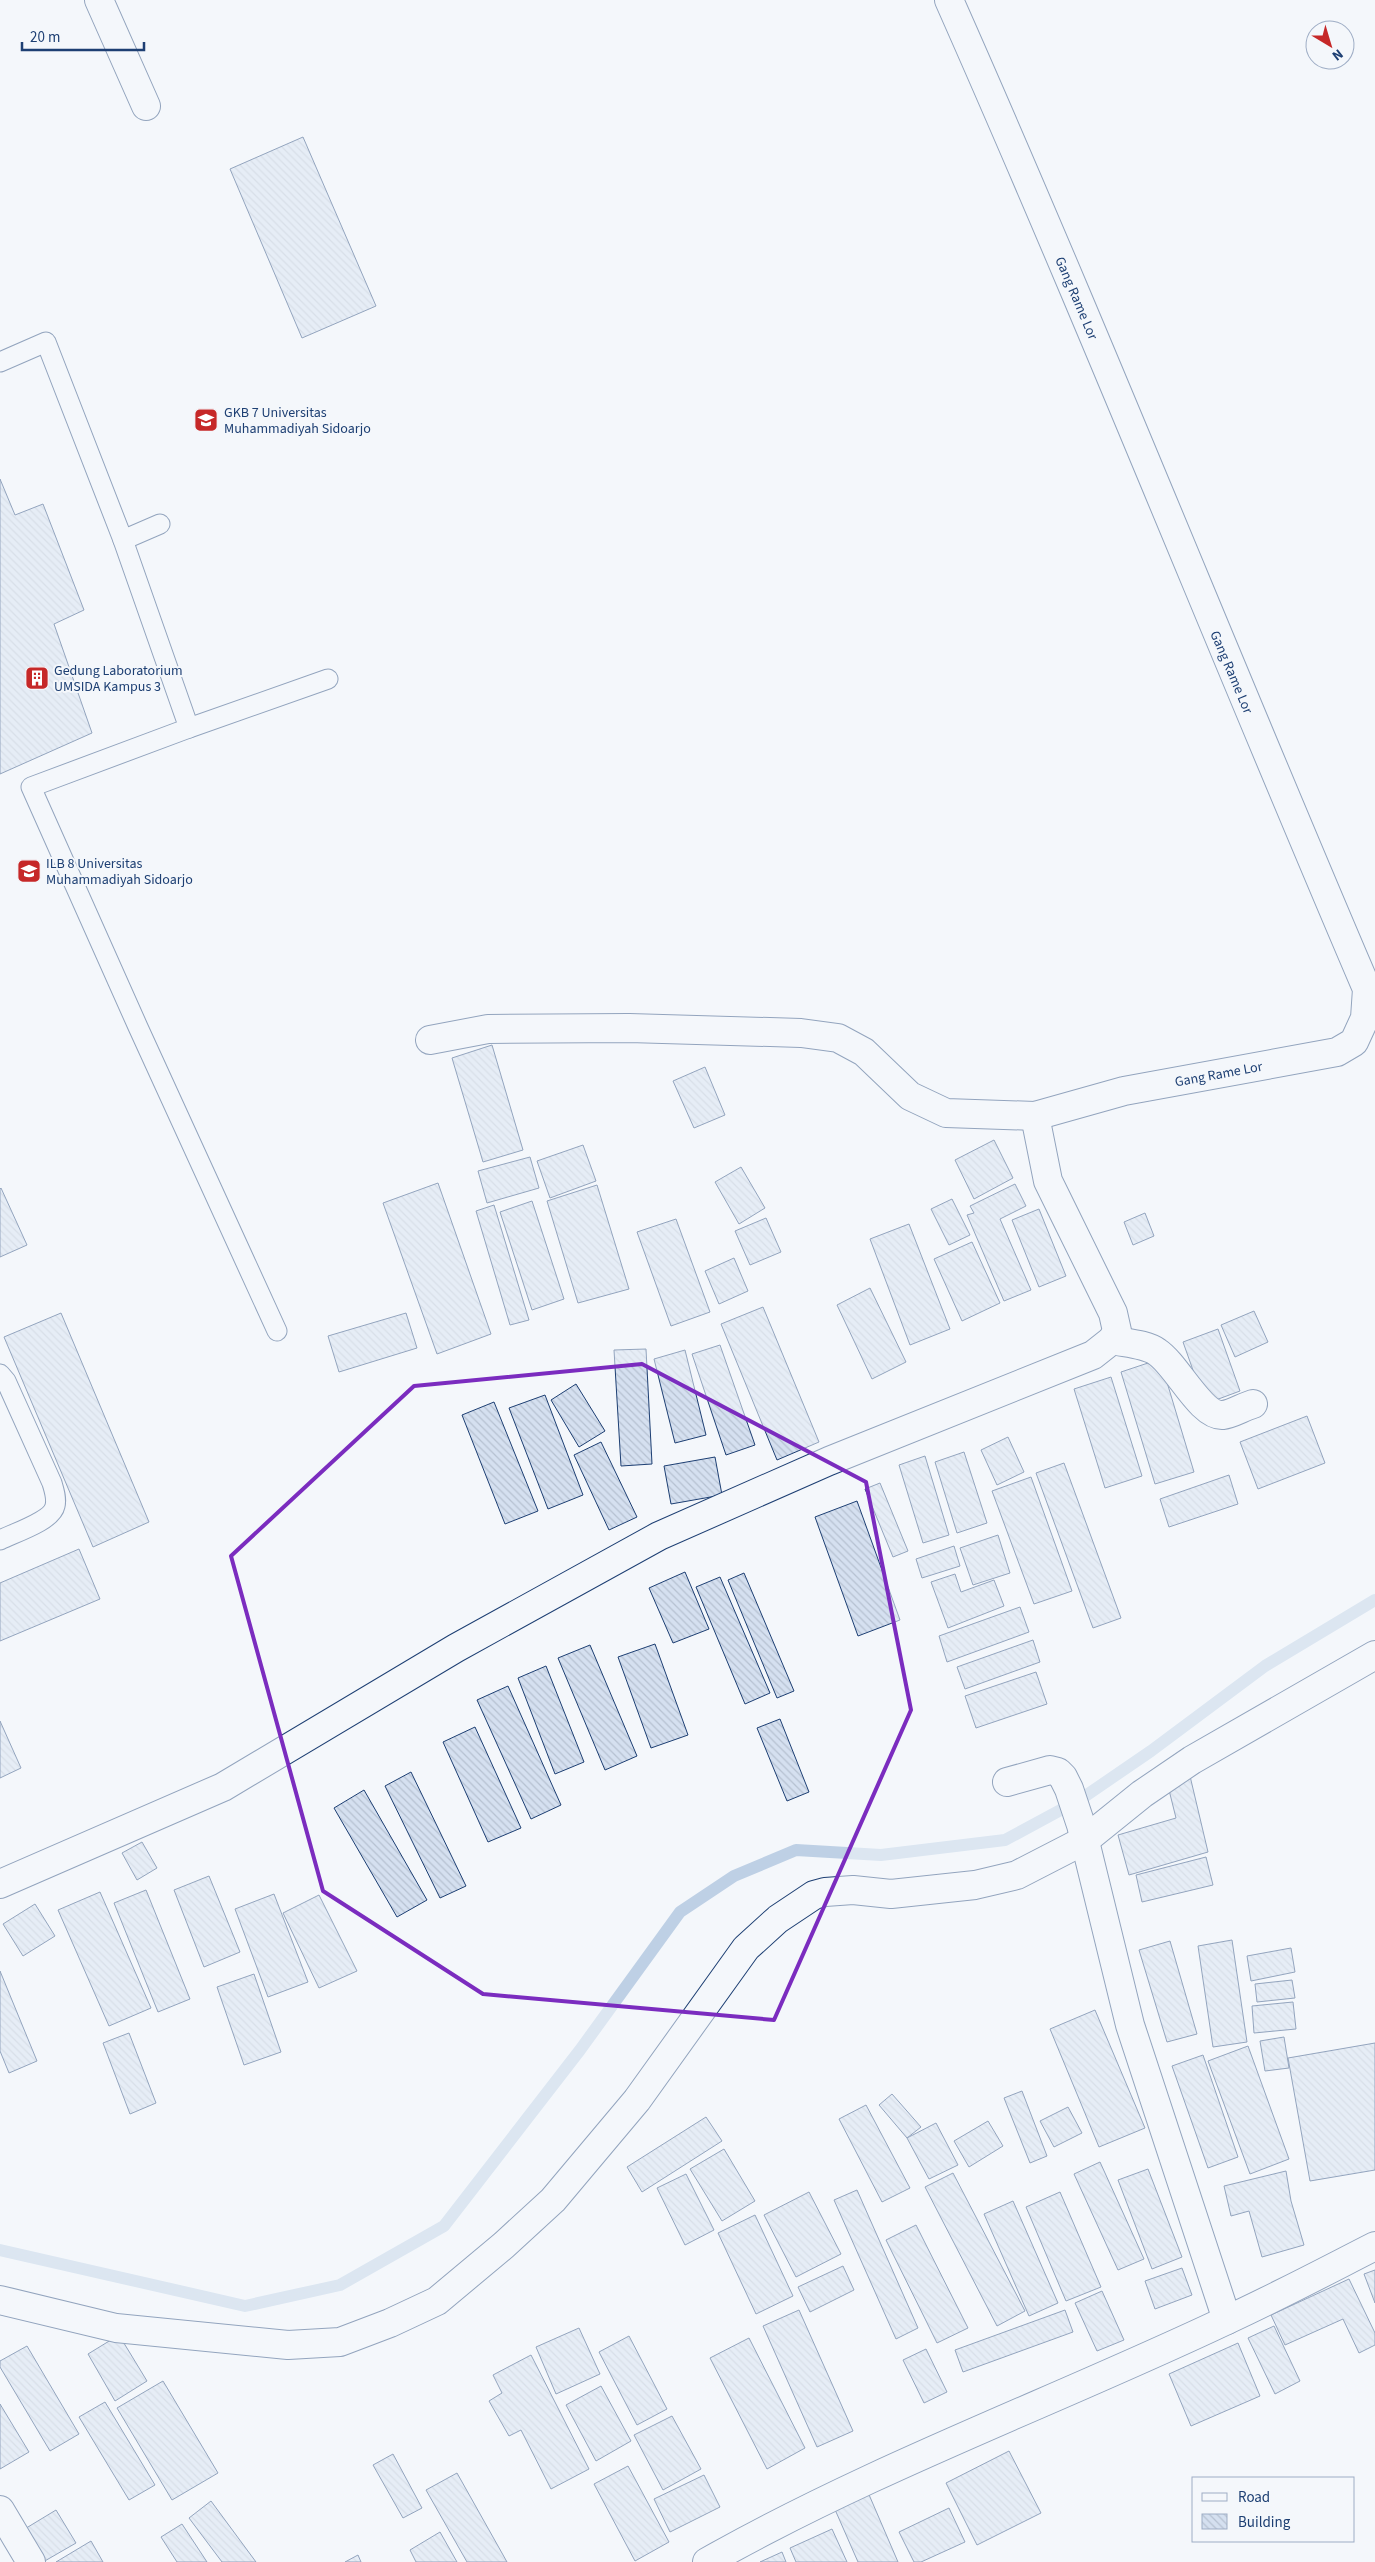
<svg xmlns="http://www.w3.org/2000/svg" width="1375" height="2562" font-family="'Source Sans 3',sans-serif">
	<style>
		.lines { fill: none; stroke-linecap: round; stroke-linejoin: round }
		.stream { stroke: #bed0e5; stroke-width: 12 }
		.building { fill: url(#building-back-hatch); stroke: #1d3f73 }
		.lane-casing { stroke: #1d3f73; stroke-width: 21 }
		.street-casing { stroke: #1d3f73; stroke-width: 30 }
		.lane { stroke: #f4f7fb; stroke-width: 19 }
		.street { stroke: #f4f7fb; stroke-width: 28 }
		.marked { fill: none; stroke: #7b2cbf; stroke-width: 4; stroke-linejoin: round }
		.labels { text-anchor: middle; stroke-width: 4; stroke-linejoin: round; paint-order: stroke }
		.street-label { font-size: 14px; fill: #1d3f73; stroke: #f4f7fb }
		.poi-label { font-size: 14px; fill: #1d3f73; stroke: #f4f7fb; text-anchor: start }
	</style>
	<defs>
		<pattern id="building-back-hatch" width="6" height="6" patternUnits="userSpaceOnUse" patternTransform="scale(1.25)"><rect width="6" height="6" fill="#d5e0f0"/><path d="M-1 5l2 2M0 0l6 6M5-1l2 2" fill="none" stroke="#b6c1d1"/></pattern>
	</defs>
	<rect width="100%" height="100%" fill="#f4f7fb"/>
	<g class="lines">
		<g class="stream">
			<polyline points="1078,1801 1151,1751 1265,1666 1375,1600"/>
			<polyline points="0,2250 245,2306 340,2285 444,2226 580,2050 680,1912 734,1876 796,1850 881,1855 1005,1840 1068,1806"/>
		</g>
	</g>
	<g class="building">
		<polygon points="303,137 376,306 302,338 230,169"/>
		<polygon points="0,479 15,515 43,504 84,610 54,624 92,733 0,774"/>
		<polygon points="492,1045 523,1150 483,1162 452,1058"/>
		<polygon points="705,1067 725,1115 694,1128 673,1081"/>
		<polygon points="994,1140 1013,1178 974,1199 955,1160"/>
		<polygon points="583,1145 596,1181 550,1198 537,1161"/>
		<polygon points="530,1157 539,1188 487,1203 478,1171"/>
		<polygon points="741,1167 765,1208 739,1224 715,1182"/>
		<polygon points="438,1183 491,1334 437,1354 383,1203"/>
		<polygon points="1015,1184 1026,1206 1000,1219 1031,1290 1004,1301 967,1215 974,1213 970,1206"/>
		<polygon points="597,1185 629,1289 578,1303 547,1201"/>
		<polygon points="1,1188 27,1245 0,1257 0,1189"/>
		<polygon points="952,1199 970,1235 949,1245 931,1209"/>
		<polygon points="532,1201 564,1299 532,1310 500,1212"/>
		<polygon points="494,1205 529,1320 510,1325 476,1211"/>
		<polygon points="1039,1209 1066,1276 1039,1287 1012,1220"/>
		<polygon points="1145,1213 1154,1236 1133,1245 1124,1222"/>
		<polygon points="766,1218 781,1252 750,1265 735,1231"/>
		<polygon points="676,1219 710,1312 671,1326 637,1232"/>
		<polygon points="909,1224 950,1329 910,1345 870,1239"/>
		<polygon points="972,1242 1000,1303 962,1321 934,1259"/>
		<polygon points="734,1258 748,1291 719,1304 705,1271"/>
		<polygon points="870,1288 906,1362 872,1379 837,1305"/>
		<polygon points="763,1307 819,1442 777,1460 721,1324"/>
		<polygon points="1254,1311 1268,1342 1235,1357 1221,1325"/>
		<polygon points="61,1313 149,1522 93,1547 4,1337"/>
		<polygon points="406,1313 417,1348 339,1372 328,1336"/>
		<polygon points="1218,1329 1240,1391 1205,1404 1183,1342"/>
		<polygon points="720,1345 755,1445 726,1455 692,1354"/>
		<polygon points="646,1349 652,1464 621,1466 614,1350"/>
		<polygon points="685,1350 706,1435 675,1443 654,1359"/>
		<polygon points="1160,1359 1194,1472 1155,1484 1121,1372"/>
		<polygon points="1111,1377 1142,1476 1105,1488 1074,1389"/>
		<polygon points="576,1384 605,1431 579,1447 551,1400"/>
		<polygon points="545,1395 583,1495 548,1509 509,1408"/>
		<polygon points="494,1402 538,1511 505,1524 462,1415"/>
		<polygon points="1307,1416 1325,1463 1258,1489 1240,1442"/>
		<polygon points="1008,1437 1024,1472 997,1485 981,1450"/>
		<polygon points="601,1442 637,1517 609,1530 574,1455"/>
		<polygon points="964,1452 987,1523 957,1533 935,1462"/>
		<polygon points="925,1456 949,1535 923,1543 899,1465"/>
		<polygon points="715,1457 722,1495 671,1504 664,1466"/>
		<polygon points="1064,1463 1121,1618 1093,1628 1036,1473"/>
		<polygon points="1229,1475 1238,1504 1169,1527 1160,1499"/>
		<polygon points="1031,1477 1072,1591 1034,1604 992,1491"/>
		<polygon points="880,1483 908,1551 893,1557 865,1489"/>
		<polygon points="857,1501 900,1620 858,1636 815,1517"/>
		<polygon points="998,1535 1010,1573 973,1585 960,1548"/>
		<polygon points="954,1546 960,1566 922,1578 916,1559"/>
		<polygon points="79,1549 100,1599 0,1641 0,1583"/>
		<polygon points="685,1572 709,1629 673,1643 649,1588"/>
		<polygon points="744,1573 794,1691 777,1698 728,1580"/>
		<polygon points="955,1574 961,1592 994,1580 1004,1606 948,1628 931,1582"/>
		<polygon points="720,1577 770,1693 745,1704 696,1587"/>
		<polygon points="1020,1607 1029,1632 947,1662 939,1636"/>
		<polygon points="1033,1640 1040,1662 965,1689 957,1667"/>
		<polygon points="655,1644 688,1735 651,1748 618,1657"/>
		<polygon points="590,1645 637,1756 605,1770 558,1658"/>
		<polygon points="546,1666 584,1762 555,1774 518,1678"/>
		<polygon points="1036,1672 1047,1704 976,1728 965,1696"/>
		<polygon points="508,1686 561,1805 531,1819 477,1700"/>
		<polygon points="780,1719 809,1792 787,1801 757,1728"/>
		<polygon points="0,1721 21,1768 0,1778"/>
		<polygon points="475,1727 521,1828 488,1842 443,1742"/>
		<polygon points="411,1772 466,1886 440,1898 385,1786"/>
		<polygon points="1190,1776 1208,1852 1129,1875 1118,1835 1176,1818 1167,1782"/>
		<polygon points="364,1790 427,1900 397,1917 334,1808"/>
		<polygon points="142,1842 157,1868 137,1880 122,1853"/>
		<polygon points="1206,1857 1213,1885 1142,1902 1136,1875"/>
		<polygon points="209,1876 240,1952 204,1967 174,1890"/>
		<polygon points="146,1890 190,1999 158,2012 114,1903"/>
		<polygon points="100,1892 151,2008 109,2026 58,1910"/>
		<polygon points="274,1894 308,1982 268,1997 235,1909"/>
		<polygon points="319,1895 357,1971 319,1988 283,1913"/>
		<polygon points="35,1904 55,1936 23,1956 3,1924"/>
		<polygon points="1232,1940 1247,2042 1213,2047 1198,1946"/>
		<polygon points="1170,1941 1197,2034 1167,2042 1139,1950"/>
		<polygon points="1291,1948 1295,1972 1251,1981 1247,1956"/>
		<polygon points="0,1971 37,2061 9,2073 0,2051"/>
		<polygon points="254,1974 281,2052 244,2065 217,1987"/>
		<polygon points="1292,1980 1295,1998 1257,2002 1255,1984"/>
		<polygon points="1293,2002 1296,2029 1254,2033 1252,2006"/>
		<polygon points="1095,2010 1145,2128 1099,2147 1050,2029"/>
		<polygon points="129,2033 156,2103 130,2114 103,2043"/>
		<polygon points="1284,2037 1289,2068 1265,2071 1260,2041"/>
		<polygon points="1375,2043 1375,2170 1310,2181 1288,2058"/>
		<polygon points="1248,2046 1289,2159 1250,2174 1208,2061"/>
		<polygon points="1203,2055 1238,2157 1208,2168 1172,2066"/>
		<polygon points="1022,2091 1047,2156 1030,2163 1004,2098"/>
		<polygon points="892,2094 921,2127 907,2138 879,2105"/>
		<polygon points="866,2105 910,2188 882,2202 839,2119"/>
		<polygon points="1068,2107 1082,2133 1054,2147 1040,2121"/>
		<polygon points="706,2117 722,2141 642,2192 627,2167"/>
		<polygon points="988,2121 1003,2146 969,2167 954,2141"/>
		<polygon points="936,2123 958,2165 929,2179 907,2138"/>
		<polygon points="724,2149 755,2201 722,2221 690,2169"/>
		<polygon points="1100,2162 1144,2259 1118,2270 1074,2174"/>
		<polygon points="1148,2169 1182,2257 1152,2269 1118,2180"/>
		<polygon points="1286,2171 1291,2201 1304,2245 1262,2257 1249,2211 1231,2216 1224,2186"/>
		<polygon points="953,2173 1025,2311 997,2326 925,2187"/>
		<polygon points="686,2174 714,2230 685,2245 657,2188"/>
		<polygon points="857,2190 918,2328 896,2339 834,2200"/>
		<polygon points="809,2192 841,2254 796,2277 764,2215"/>
		<polygon points="1060,2192 1101,2287 1066,2301 1026,2207"/>
		<polygon points="1013,2201 1058,2303 1029,2316 984,2214"/>
		<polygon points="755,2215 793,2296 756,2314 718,2233"/>
		<polygon points="916,2225 968,2328 937,2343 886,2240"/>
		<polygon points="843,2266 854,2290 810,2312 798,2287"/>
		<polygon points="1182,2268 1192,2295 1155,2309 1145,2281"/>
		<polygon points="1375,2270 1375,2303 1364,2274"/>
		<polygon points="1349,2279 1375,2333 1375,2345 1359,2353 1343,2319 1285,2345 1271,2315"/>
		<polygon points="1102,2291 1124,2340 1097,2351 1075,2303"/>
		<polygon points="799,2310 853,2431 817,2447 763,2326"/>
		<polygon points="1065,2310 1073,2332 963,2372 955,2350"/>
		<polygon points="1274,2326 1300,2381 1275,2394 1248,2338"/>
		<polygon points="579,2328 600,2374 556,2394 536,2347"/>
		<polygon points="119,2335 147,2381 115,2401 88,2354"/>
		<polygon points="629,2336 667,2409 637,2425 599,2352"/>
		<polygon points="749,2338 805,2448 767,2469 710,2358"/>
		<polygon points="1238,2343 1260,2396 1191,2426 1169,2374"/>
		<polygon points="27,2346 79,2434 50,2451 0,2367 0,2361"/>
		<polygon points="926,2349 947,2392 924,2403 903,2360"/>
		<polygon points="531,2355 589,2469 551,2489 521,2430 509,2436 489,2401 502,2393 493,2375"/>
		<polygon points="163,2381 218,2473 172,2500 117,2408"/>
		<polygon points="601,2386 631,2441 596,2461 566,2405"/>
		<polygon points="105,2402 155,2485 129,2500 79,2417"/>
		<polygon points="0,2404 29,2452 0,2469"/>
		<polygon points="672,2416 701,2469 663,2490 634,2435"/>
		<polygon points="1009,2451 1041,2513 977,2545 946,2483"/>
		<polygon points="393,2454 422,2508 403,2518 373,2465"/>
		<polygon points="628,2466 669,2542 635,2561 594,2484"/>
		<polygon points="457,2473 507,2562 467,2562 426,2490"/>
		<polygon points="704,2475 720,2507 670,2532 654,2499"/>
		<polygon points="867,2490 898,2562 858,2562 833,2505"/>
		<polygon points="211,2501 256,2562 222,2562 189,2518"/>
		<polygon points="949,2508 965,2542 921,2562 914,2562 899,2532"/>
		<polygon points="56,2510 76,2543 43,2562 23,2530"/>
		<polygon points="182,2524 207,2562 177,2562 161,2537"/>
		<polygon points="832,2529 847,2562 796,2562 790,2548"/>
		<polygon points="440,2532 457,2562 416,2562 410,2550"/>
		<polygon points="91,2541 103,2562 56,2562"/>
		<polygon points="782,2552 786,2562 760,2562"/>
		<polygon points="358,2555 361,2562 345,2562"/>
	</g>
	<g class="lines">
		<g class="lane-casing">
			<g id="lane">
				<polyline points="0,362 46,342 123,540 160,524"/>
				<polyline points="123,540 189,728 31,787 138,1027 277,1331"/>
				<polyline points="189,728 328,679"/>
				<path d="M0,1374L6,1381L52,1483C54,1490 57,1498 55,1506C52,1521 14,1533 0,1540"/>
			</g>
		</g>
		<g class="street-casing">
			<g id="street">
				<polyline points="99,0 146,106"/>
				<path id="s1" d="M430,1040L488,1029L629,1028L801,1033L838,1038L864,1052L910,1096L946,1113L1035,1116L1124,1091L1337,1052L1354,1042L1365,1018L1367,989C1226,660 1094,327 949,0"/>
				<path d="M1112,1340C1125,1343 1146,1344 1157,1352C1177,1365 1201,1417 1223,1415C1232,1414 1243,1407 1253,1404"/>
				<polyline points="1007,1782 1050,1770 1058,1772 1063,1777 1069,1789 1081,1825 1130,2025 1227,2320"/>
				<polyline points="0,1884 223,1787 456,1648 659,1536 829,1461 1093,1355 1112,1340 1117,1331 1113,1313 1048,1181 1035,1116"/>
				<polyline points="0,2300 116,2328 288,2345 340,2342 390,2323 437,2301 504,2245 553,2200 637,2100 746,1948 778,1919 814,1895 825,1892 853,1890 891,1894 975,1885 1017,1875 1085,1840 1142,1794 1192,1760 1375,1655"/>
				<polyline points="0,2510 31,2562"/>
				<path d="M707,2562C873,2468 1054,2402 1227,2320C1277,2297 1326,2271 1375,2246"/>
			</g>
		</g>
		<use href="#lane" class="lane"/>
		<use href="#street" class="street"/>
	</g>
	<path d="M0 0H1375V2562H0ZM642,1364L866,1482L911,1710L774,2020L483,1994L323,1891L231,1556L414,1386Z" fill="#f4f7fb" fill-opacity=".55" fill-rule="evenodd"/>
	<path class="marked" d="M642,1364L866,1482L911,1710L774,2020L483,1994L323,1891L231,1556L414,1386Z"/>
	<defs>
		<g id="university-square" transform="scale(1.25)"><rect x="-9" y="-9" width="18" height="18" rx="4" fill="#c62828" stroke="#f4f7fb"/><path d="M0-5L7-2L0 1L-7-2ZM-4 1L0 2.5L4 1V4Q0 6-4 4Z" fill="#fff"/></g>
		<g id="building-square" transform="scale(1.25)"><rect x="-9" y="-9" width="18" height="18" rx="4" fill="#c62828" stroke="#f4f7fb"/><path d="M-4-6H4V6H1V3H-1V6H-4ZM-2.5-4.3h1.7v1.8h-1.7ZM.8-4.3h1.7v1.8H.8ZM-2.5-1h1.7V.8h-1.7ZM.8-1h1.7V.8H.8Z" fill="#fff"/></g>
	</defs>
	<g fill-rule="evenodd">
		<use href="#university-square" x="206" y="420"/>
		<use href="#building-square" x="37" y="678"/>
		<use href="#university-square" x="29" y="871"/>
	</g>
	<g class="labels">
		<g class="street-label">
			<text transform="translate(1077 298) rotate(67)" y="5">Gang Rame Lor</text>
			<text transform="translate(1232 672) rotate(67)" y="5">Gang Rame Lor</text>
			<text dy="5" stroke="none"><textPath href="#s1" startOffset="820">Gang Rame Lor</textPath></text>
		</g>
		<g class="poi-label">
			<text x="224" y="417">GKB 7 Universitas<tspan x="224" dy="16">Muhammadiyah Sidoarjo</tspan></text>
			<text x="54" y="675">Gedung Laboratorium<tspan x="54" dy="16">UMSIDA Kampus 3</tspan></text>
			<text x="46" y="868">ILB 8 Universitas<tspan x="46" dy="16">Muhammadiyah Sidoarjo</tspan></text>
		</g>
	</g>
	<rect x="1192" y="2477" width="162" height="65" fill="#f4f7fb" stroke="#9eadc5"/>
	<rect x="1202" y="2493" width="25" height="8" fill="#f4f7fb" stroke="#9eadc5"/>
	<text x="1238" y="2502" font-size="15" fill="#1d3f73">Road</text>
	<rect x="1202" y="2514" width="25" height="15" fill="url(#building-back-hatch)" stroke="#9eadc5"/>
	<text x="1238" y="2527" font-size="15" fill="#1d3f73">Building</text>
	<g transform="translate(1330 45) rotate(142)"><circle r="24" fill="#f4f7fb" stroke="#9eadc5"/>
	<path d="M0-4L9 19L0 12L-9 19Z" fill="#c62828"/>
	<text y="-8" font-size="14" font-weight="bold" text-anchor="middle" fill="#1d3f73">N</text>
	</g>
	<path d="M22 42v8h122v-8" fill="none" stroke="#1d3f73" stroke-width="2.5"/>
	<text x="30" y="42" font-size="15" fill="#1d3f73" stroke="#f4f7fb" stroke-width="4" paint-order="stroke">20 m</text>
</svg>
